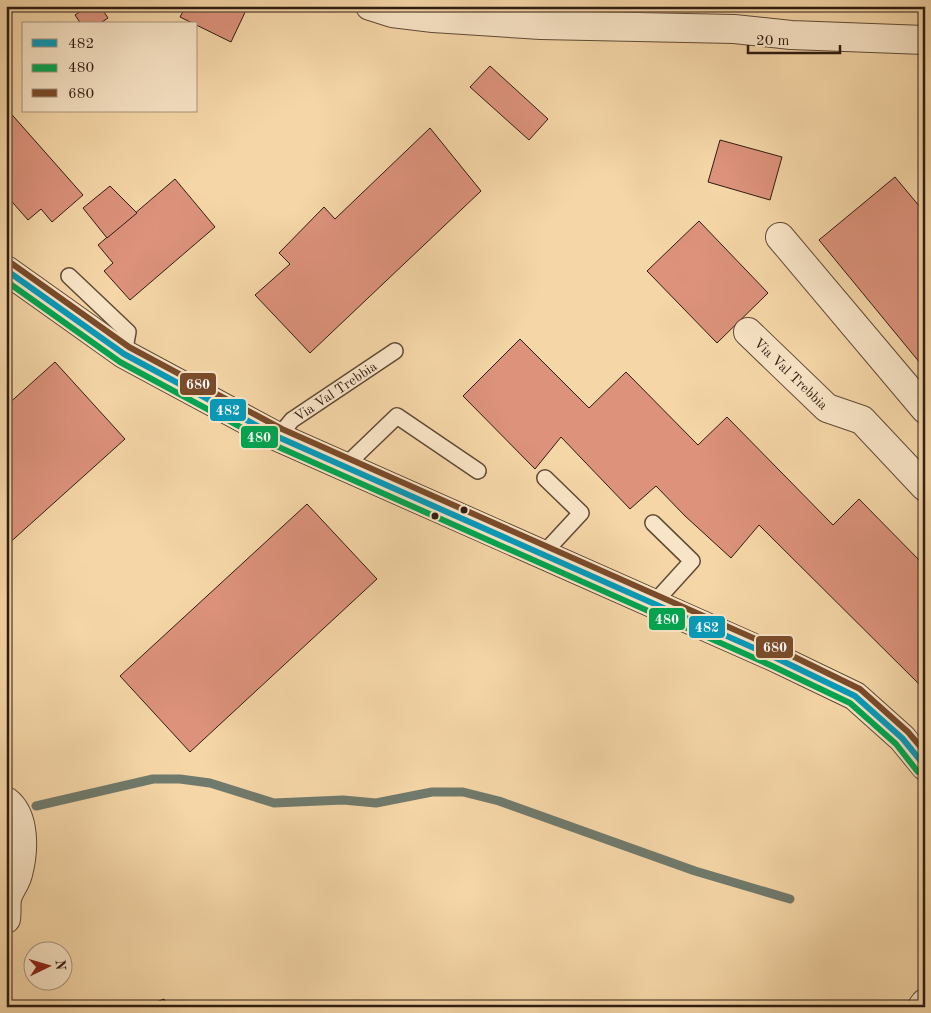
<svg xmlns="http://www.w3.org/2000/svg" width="931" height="1013" font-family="'Old Standard TT',serif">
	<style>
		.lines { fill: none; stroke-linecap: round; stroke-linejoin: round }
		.stream { stroke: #707a6c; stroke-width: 9 }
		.building { fill: #dc927b; stroke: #2f1c11 }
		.lane-casing { stroke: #604a36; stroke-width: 18 }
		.street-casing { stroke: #604a36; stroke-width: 30 }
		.lane { stroke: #f8e4c6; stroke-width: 15 }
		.street { stroke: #f8e4c6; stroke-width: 28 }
		.bus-1-casing { stroke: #f8e4c6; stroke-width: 10 }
		.bus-2-casing { stroke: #f8e4c6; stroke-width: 10 }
		.bus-3-casing { stroke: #f8e4c6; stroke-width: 10 }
		.bus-1 { stroke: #059bbb; stroke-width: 6 }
		.bus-2 { stroke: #00a651; stroke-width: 6 }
		.bus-3 { stroke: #7a4b2a; stroke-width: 6 }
		.bus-dot { fill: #2f1c11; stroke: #f8e4c6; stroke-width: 2 }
		.labels { text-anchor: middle; stroke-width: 5; stroke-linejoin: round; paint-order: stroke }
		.street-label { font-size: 14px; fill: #2f1c11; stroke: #f8e4c6 }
		.line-badge { stroke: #f8e4c6; stroke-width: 2 }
		.badge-label { font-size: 14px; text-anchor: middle; font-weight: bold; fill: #fff }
	</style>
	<rect width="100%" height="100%" fill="#f5d6a7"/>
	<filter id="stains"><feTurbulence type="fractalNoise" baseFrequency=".004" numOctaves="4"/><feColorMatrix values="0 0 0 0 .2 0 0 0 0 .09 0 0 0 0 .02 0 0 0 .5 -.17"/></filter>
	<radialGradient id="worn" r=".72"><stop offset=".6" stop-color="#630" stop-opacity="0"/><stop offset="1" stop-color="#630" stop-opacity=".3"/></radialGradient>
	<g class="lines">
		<polyline class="stream" points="36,806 153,779 180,779 210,783 274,803 343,800 376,803 432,792 463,792 499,801 695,871 790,899"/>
	</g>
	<g class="building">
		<polygon points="88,6 100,6 108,18 99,24 81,24 75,15"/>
		<polygon points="186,6 248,6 231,42 180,17"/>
		<polygon points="490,66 548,119 529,140 470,87"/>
		<polygon points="6,108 83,195 52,222 41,209 28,220 6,195"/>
		<polygon points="430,128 481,191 310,353 255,295 290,264 279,253 324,207 335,219"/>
		<polygon points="720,140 782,157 770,200 708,182"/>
		<polygon points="895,177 925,213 925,369 819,240"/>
		<polygon points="175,179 215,227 130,300 104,271 113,263 98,245"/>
		<polygon points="110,186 137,213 107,238 83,208"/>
		<polygon points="699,221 768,293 717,343 647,271"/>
		<polygon points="520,339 589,408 626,372 698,445 727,417 833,525 859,499 925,566 925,578 919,585 925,591 925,690 759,525 731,558 685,516 656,486 630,509 561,437 535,469 463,396"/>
		<polygon points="55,362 125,439 6,546 6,406"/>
		<polygon points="307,504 377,579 190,752 120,676"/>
		<polygon points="164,999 167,1007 143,1007"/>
	</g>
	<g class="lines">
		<g class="lane-casing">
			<g id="lane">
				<polyline points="69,276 128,332 124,354"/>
				<path id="s1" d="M278,437L292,420L395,351"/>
				<polyline points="344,467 397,416 478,471"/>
				<polyline points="653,523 692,561 653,604"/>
				<polyline points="542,555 581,513 545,478"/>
			</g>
		</g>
		<g class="street-casing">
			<g id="street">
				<polyline points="370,6 392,13 433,18 541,25 734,29 791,35 925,40"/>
				<polyline points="780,237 925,409"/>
				<polyline points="6,270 124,354 278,437 774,657 855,696 902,738 925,766"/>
				<path id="s2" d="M748,332L827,408L862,420L925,487"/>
				<path d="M6,801C26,816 24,852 18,874C16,883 9,890 7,899C6,905 7,913 6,919"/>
				<polyline points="922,1007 925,1003"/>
			</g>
		</g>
		<use href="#lane" class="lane"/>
		<use href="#street" class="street"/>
		<g class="bus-1-casing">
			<polyline id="bus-1" points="6,270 124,354 278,437 774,657 855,696 902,738 925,766"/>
		</g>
		<g class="bus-2-casing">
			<polyline id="bus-2" points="6,281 120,362 274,445 770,665 850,703 896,744 918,772"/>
		</g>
		<g class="bus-3-casing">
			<polyline id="bus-3" points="11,263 129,347 282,429 778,649 860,689 908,732 925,752"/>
		</g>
		<use href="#bus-1" class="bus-1"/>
		<use href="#bus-2" class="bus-2"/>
		<use href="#bus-3" class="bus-3"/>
	</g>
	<g class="bus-dot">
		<circle cx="464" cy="510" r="4.5"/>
		<circle cx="435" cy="516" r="4.5"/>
	</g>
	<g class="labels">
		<g class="street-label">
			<text dy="5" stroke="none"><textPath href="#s2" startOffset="60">Via Val Trebbia</textPath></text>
			<text dy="5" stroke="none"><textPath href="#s1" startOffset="74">Via Val Trebbia</textPath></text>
		</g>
	</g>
	<g class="line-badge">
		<rect x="179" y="372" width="38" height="24" rx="5" fill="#7a4b2a"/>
		<rect x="209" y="398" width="38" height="24" rx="5" fill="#059bbb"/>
		<rect x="240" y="425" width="39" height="24" rx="5" fill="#00a651"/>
		<rect x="648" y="607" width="38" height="24" rx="5" fill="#00a651"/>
		<rect x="688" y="615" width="38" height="24" rx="5" fill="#059bbb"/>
		<rect x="755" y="635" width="39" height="24" rx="5" fill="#7a4b2a"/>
	</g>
	<g class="badge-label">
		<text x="198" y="389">680</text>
		<text x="228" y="415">482</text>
		<text x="259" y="442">480</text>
		<text x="667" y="624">480</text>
		<text x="707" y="632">482</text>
		<text x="775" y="652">680</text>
	</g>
	<rect width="931" height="1013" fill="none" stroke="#f5d6a7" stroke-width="25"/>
	<rect x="8" y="8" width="916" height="998" fill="none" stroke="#2f1c11" stroke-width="2.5"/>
	<rect x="12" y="12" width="906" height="988" fill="none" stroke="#2f1c11"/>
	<rect x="22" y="22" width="175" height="90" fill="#f8e4c6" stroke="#a8947e"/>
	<rect x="32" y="39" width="25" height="8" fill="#059bbb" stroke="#a8947e"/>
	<text x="68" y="48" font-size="15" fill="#2f1c11">482</text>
	<rect x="32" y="64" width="25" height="8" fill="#00a651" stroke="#a8947e"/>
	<text x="68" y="72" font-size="15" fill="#2f1c11">480</text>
	<rect x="32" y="89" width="25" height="8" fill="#7a4b2a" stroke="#a8947e"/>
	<text x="68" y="98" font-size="15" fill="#2f1c11">680</text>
	<g transform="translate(48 966) rotate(85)"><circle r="24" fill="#f8e4c6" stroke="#a8947e"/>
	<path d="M0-4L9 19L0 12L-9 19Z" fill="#8f2418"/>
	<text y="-8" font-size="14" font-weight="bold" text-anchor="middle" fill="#2f1c11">N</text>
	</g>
	<path d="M748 45v8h92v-8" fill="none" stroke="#2f1c11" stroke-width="2.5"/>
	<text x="756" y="45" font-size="15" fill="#2f1c11" stroke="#f8e4c6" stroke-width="4" paint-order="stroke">20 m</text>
	<rect width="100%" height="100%" filter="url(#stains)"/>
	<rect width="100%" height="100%" fill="url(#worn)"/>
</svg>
